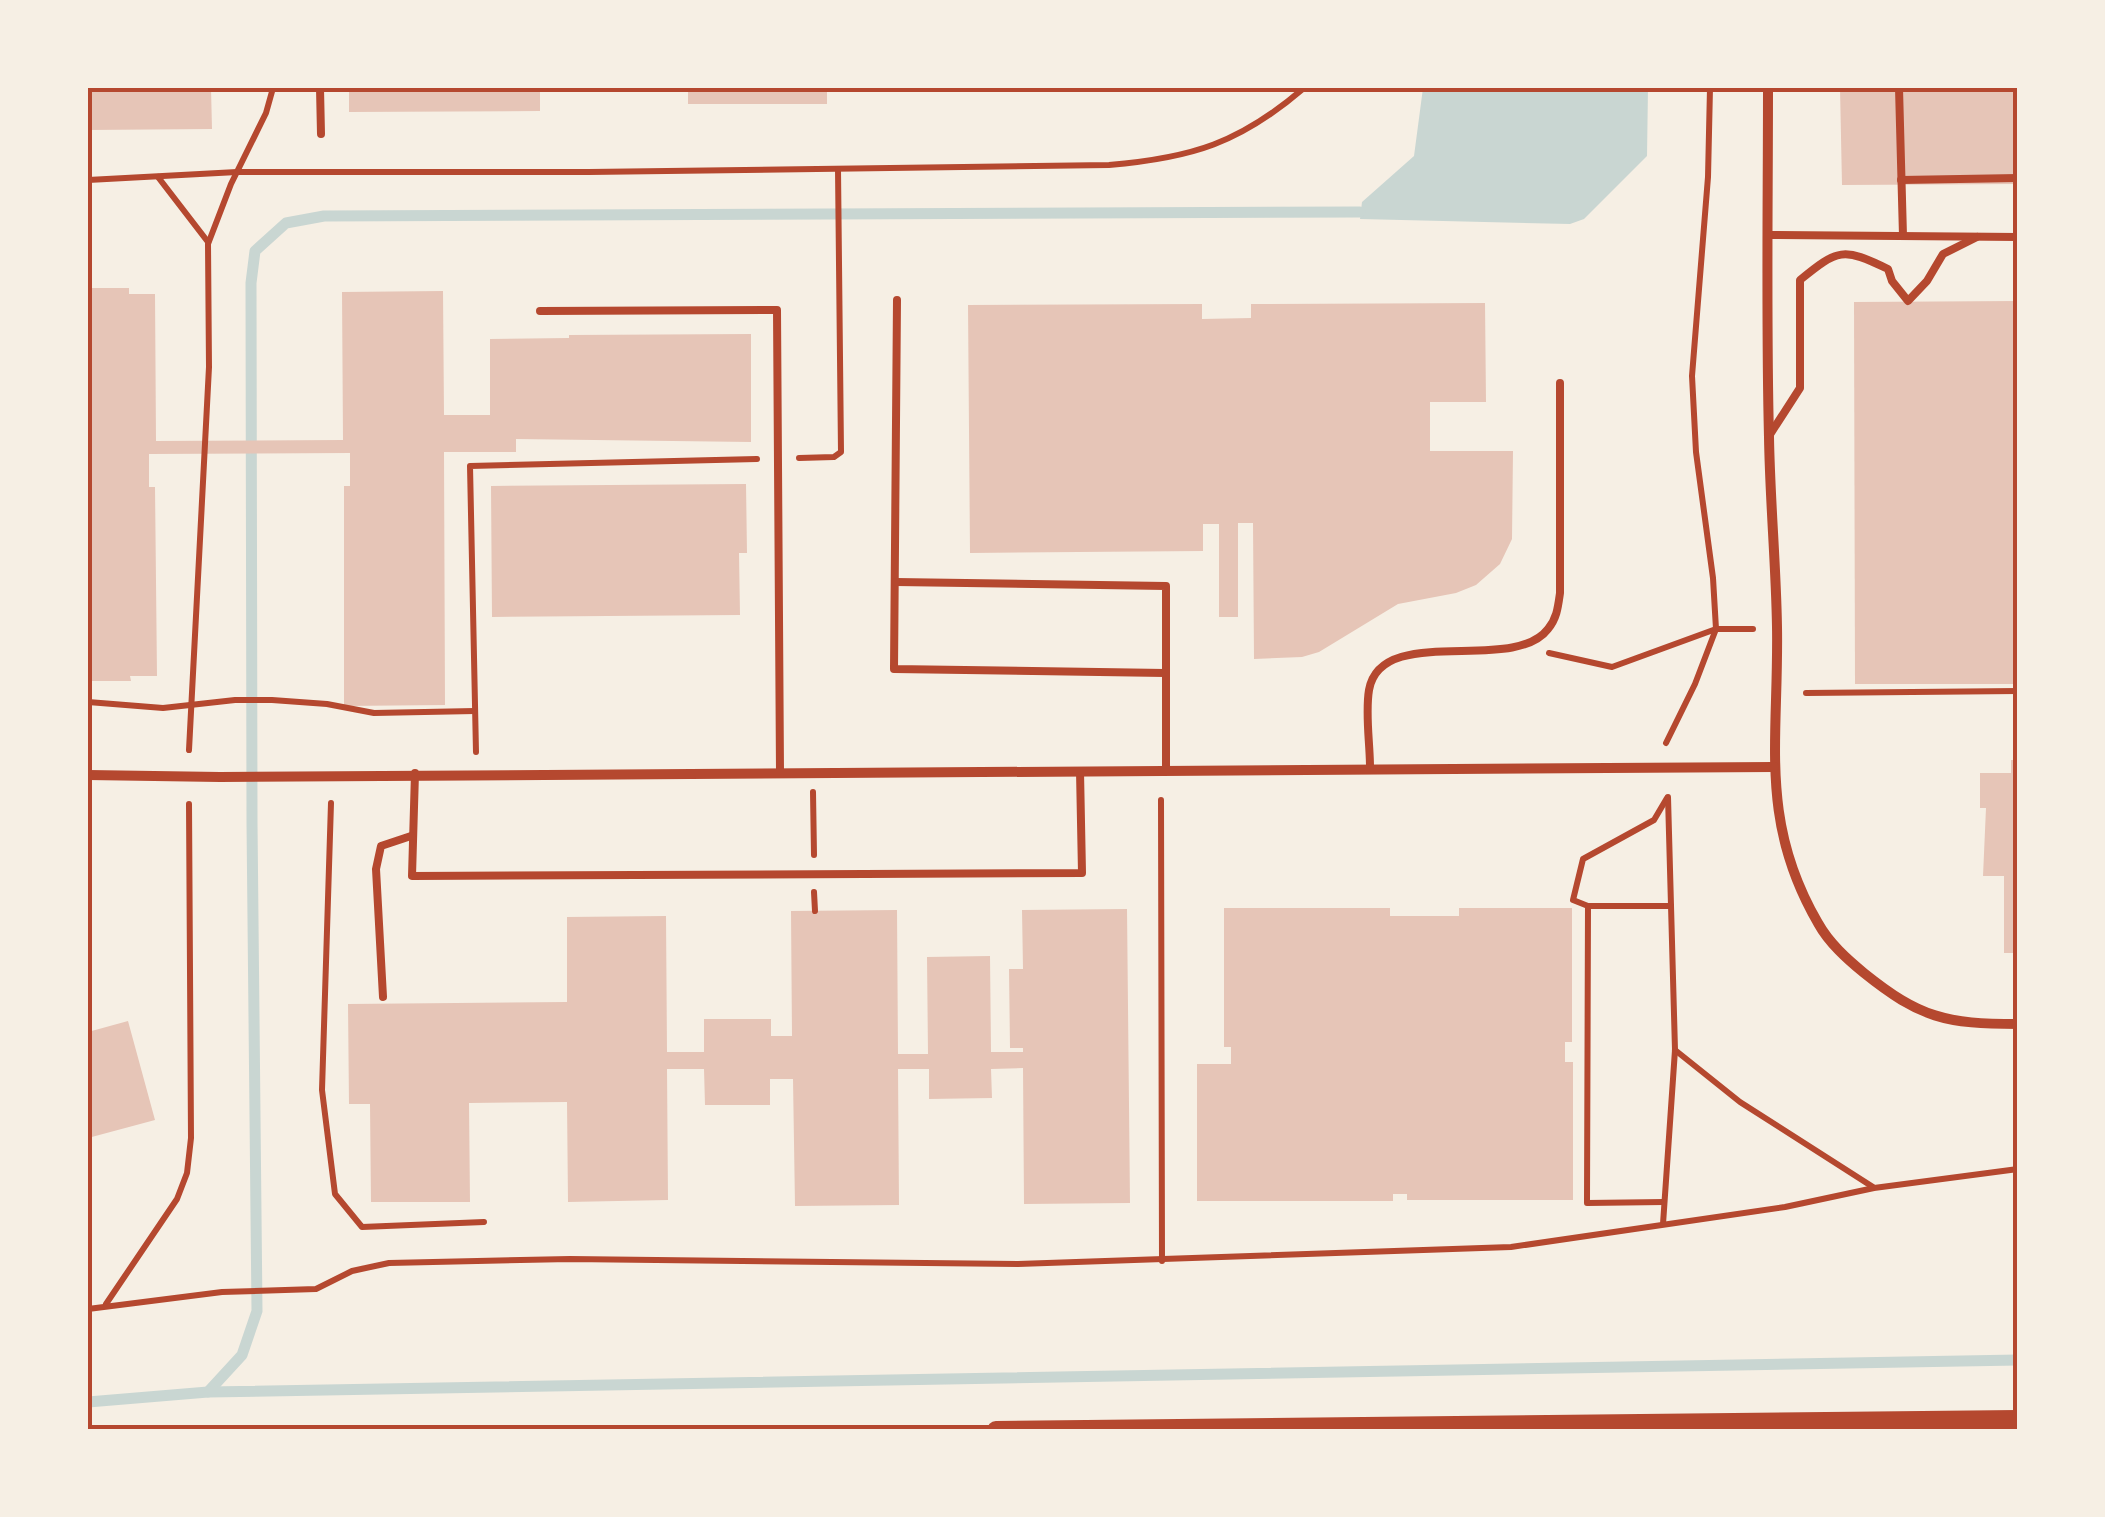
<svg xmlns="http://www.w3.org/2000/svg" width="2105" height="1517" font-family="'Times New Roman',serif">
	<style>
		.water { fill: #c9d6d2 }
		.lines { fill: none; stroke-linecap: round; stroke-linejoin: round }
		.stream { stroke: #c9d6d2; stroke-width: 11 }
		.building { fill: #e6c5b7 }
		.path { stroke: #b5482f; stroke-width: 6 }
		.service { stroke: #b5482f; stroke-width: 8 }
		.minor { stroke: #b5482f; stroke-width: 10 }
		.tertiary { stroke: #b5482f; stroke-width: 18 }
		.neatline { fill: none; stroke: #b5482f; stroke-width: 4 }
	</style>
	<rect width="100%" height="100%" fill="#f6efe4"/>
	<polygon class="water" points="1423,88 1648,88 1647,156 1584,219 1570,224 1360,219 1362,202 1414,156"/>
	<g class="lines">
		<g class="stream">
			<polyline points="208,1392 242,1355 257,1311 252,822 251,283 255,251 286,223 324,216 1360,212"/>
			<polyline points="88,1402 208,1392 2018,1360"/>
		</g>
	</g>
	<g class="building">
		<polygon points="88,88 211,88 212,129 88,130"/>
		<polygon points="349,88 540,88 540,111 349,112"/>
		<rect x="688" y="88" width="139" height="16"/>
		<polygon points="1840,88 2018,88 2018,184 1842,185"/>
		<polygon points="88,288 129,288 129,294 155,294 156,441 343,440 342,292 443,291 444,415 490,415 490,339 569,338 569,335 751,334 751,442 516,439 516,452 444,452 445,705 344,706 344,486 350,486 350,453 149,454 149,487 155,487 157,676 130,676 131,681 88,681"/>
		<polygon points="2018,301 2018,684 1855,684 1854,302"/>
		<polygon points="1485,303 1486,402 1430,402 1430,451 1513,451 1512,539 1500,564 1476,585 1456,593 1398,604 1319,652 1302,657 1254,659 1253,523 1238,523 1238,617 1219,617 1219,524 1203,524 1203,551 970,553 968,305 1202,304 1202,319 1251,318 1251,304"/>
		<polygon points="746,484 747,553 739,553 740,615 492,617 491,486"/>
		<polygon points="2011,760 2018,760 2018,953 2004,953 2004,876 1983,876 1986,808 1980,808 1980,773 2011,773"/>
		<polygon points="1224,908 1390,908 1390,916 1459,916 1459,908 1572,908 1572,1042 1565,1042 1565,1062 1573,1062 1573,1200 1407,1200 1407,1194 1393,1194 1393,1201 1197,1201 1197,1064 1231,1064 1231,1047 1224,1047"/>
		<polygon points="1127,909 1130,1203 1024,1204 1023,1068 991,1069 992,1098 929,1099 929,1069 898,1069 899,1205 795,1206 793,1079 770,1079 770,1105 705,1105 704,1069 667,1069 668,1200 568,1202 567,1102 469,1103 470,1202 371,1202 370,1104 349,1104 348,1004 567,1002 567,917 666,916 667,1052 704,1052 704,1019 771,1019 771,1036 792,1036 791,911 897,910 898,1054 928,1054 927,957 990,956 991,1052 1023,1052 1023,1048 1010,1048 1009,969 1023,969 1022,910"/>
		<polygon points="128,1021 155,1120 88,1138 88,1032"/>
	</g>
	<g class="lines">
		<g class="path">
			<polyline points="158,177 208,242"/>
			<path d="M88,180L237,172H589L1109,165C1192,158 1240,143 1304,88"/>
			<polyline points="799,458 834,457 841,452 838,169"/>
			<polyline points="1549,653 1612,667 1716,629 1753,629"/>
			<polyline points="1806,693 2018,691"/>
			<polyline points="88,702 163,708 235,700 272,700 327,704 374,713 475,711"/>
			<polyline points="1666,743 1695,684 1716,629 1713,578 1696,452 1692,376 1708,177 1710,88"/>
			<polyline points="189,750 209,367 208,244 231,184 266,113 273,88"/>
			<polyline points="476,752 470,466 757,459"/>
			<polyline points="813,792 814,855"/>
			<polyline points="1161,800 1162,1261"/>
			<polyline points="331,803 322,1090 335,1194 362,1227 484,1222"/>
			<polyline points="814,892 815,911"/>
			<polyline points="1588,906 1573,900 1583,859 1654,820 1667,798"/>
			<polyline points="1675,1050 1740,1102 1873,1187"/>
			<polyline points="1664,1202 1587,1203 1588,906 1671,906"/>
			<polyline points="1663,1224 1675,1050 1668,797"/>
			<polyline points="106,1304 177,1199 187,1173 191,1138 189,804"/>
			<polyline points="88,1309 222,1292 316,1289 352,1271 389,1263 570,1259 1018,1264 1511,1247 1785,1207 1874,1188 2018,1169"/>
		</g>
		<g class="service">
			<polyline points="320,88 321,134"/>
			<polyline points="1899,88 1903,236"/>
			<polyline points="1901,180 2018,178"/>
			<polyline points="1769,235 2018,237"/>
			<polyline points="897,300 894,669 1165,673"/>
			<polyline points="540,311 777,310 780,772"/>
			<path d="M1769,436L1800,388V280C1838,249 1843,247 1888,269L1892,281L1908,301L1927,281L1943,254L1977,237"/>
			<polyline points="896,582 1166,586 1166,768"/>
			<path d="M1370,767C1370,743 1365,714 1369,690C1381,622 1513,675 1548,629C1557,618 1558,607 1560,593V383"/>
			<polyline points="415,773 412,876 1082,873 1080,771"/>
			<polyline points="383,997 376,869 381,846 411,836"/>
		</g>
		<g class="minor">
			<path d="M1768,88C1768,204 1766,321 1769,437C1770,501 1776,564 1777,627C1779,739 1758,820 1818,923C1829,943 1847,959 1864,973C1920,1018 1946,1024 2018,1024"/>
			<polyline points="88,775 220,777 1774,767"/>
		</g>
		<polyline class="tertiary" points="996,1430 2018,1419"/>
	</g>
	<rect width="2105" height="1517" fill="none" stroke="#f6efe4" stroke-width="180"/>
	<rect x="90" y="90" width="1925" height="1337" class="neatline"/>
</svg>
